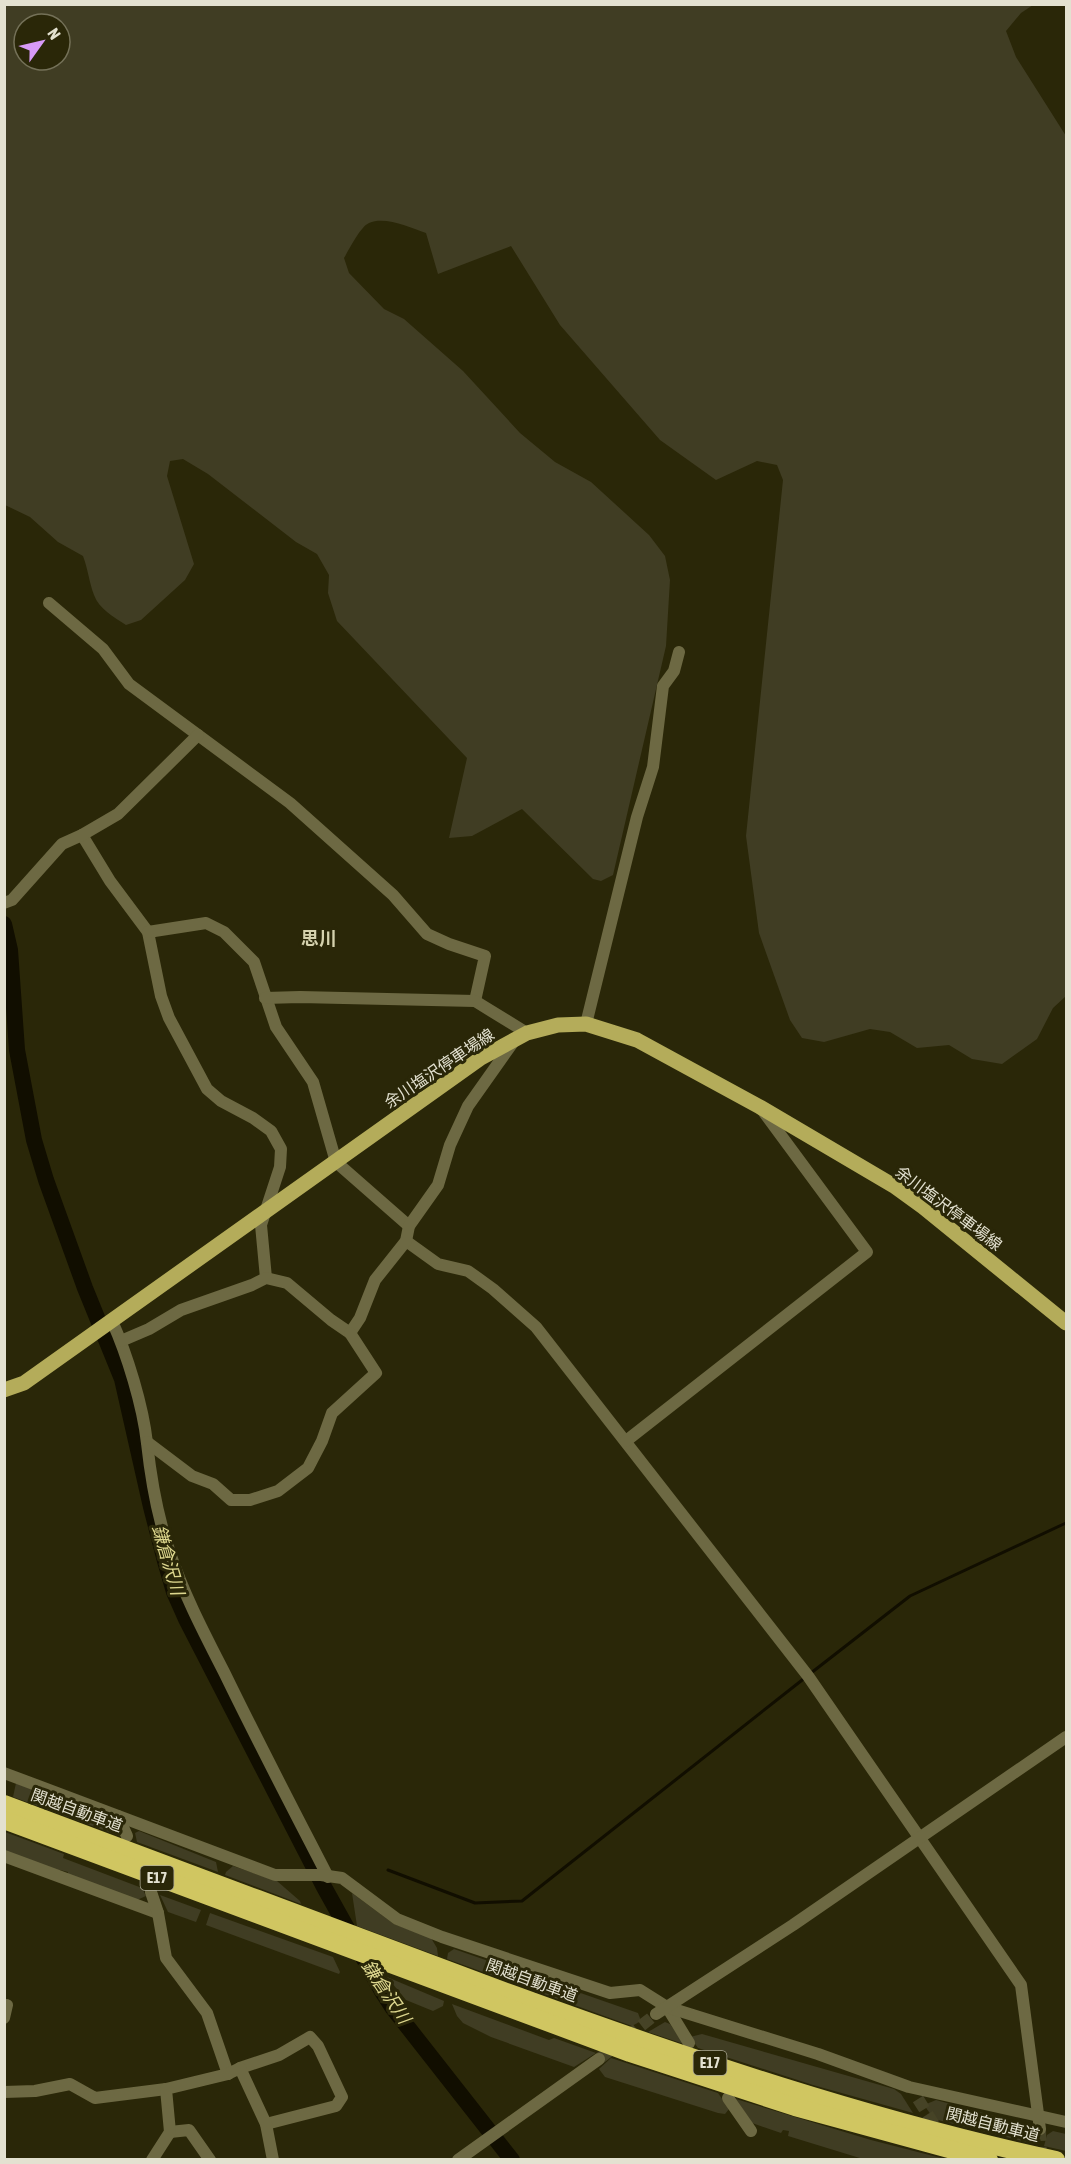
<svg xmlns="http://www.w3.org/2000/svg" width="1071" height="2164" font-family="'Asap Condensed','Noto Sans JP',sans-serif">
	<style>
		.green { fill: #403d23; fill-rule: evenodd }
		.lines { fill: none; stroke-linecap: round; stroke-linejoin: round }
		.stream { stroke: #110e00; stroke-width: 3 }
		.river { stroke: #110e00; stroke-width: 16 }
		.minor-tunnel { stroke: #464326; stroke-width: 12; stroke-dasharray: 12 6; stroke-linecap: butt }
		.minor { stroke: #6d6943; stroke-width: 12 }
		.major { stroke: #b4ac5a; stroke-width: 15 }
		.highway { stroke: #d0c661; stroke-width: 18 }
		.labels { text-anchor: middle; stroke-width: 6; stroke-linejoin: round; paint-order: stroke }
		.shield { fill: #2a2708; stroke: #aca994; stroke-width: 1.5 }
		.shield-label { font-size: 15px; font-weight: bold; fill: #e3e1d0 }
		.street-label { font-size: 16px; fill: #e3e1d0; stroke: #2a2708 }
		.neighbourhood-label { font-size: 18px; font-weight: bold; fill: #d5d2ae; stroke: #2a2708 }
		.water-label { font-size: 18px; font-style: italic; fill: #ddd78e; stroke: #2a2708 }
	</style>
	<rect width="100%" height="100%" fill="#2a2708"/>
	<g class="green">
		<path d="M4,5H1033L1021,13L1006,31L1016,57L1066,136V996L1053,1008L1037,1039L1002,1064L972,1059L949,1045L917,1048L890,1032L870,1029L824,1042L802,1038L790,1020L759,933L746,836L783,480L777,465L757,461L716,480L660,440L560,325L511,246L438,274L426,233C410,228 386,216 369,223C360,227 349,250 344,258L349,273L384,309L404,319L463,371L520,433L555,462L591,482L649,535L665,556L670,580L666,646L613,875L601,881L593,879L522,809L472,836L449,838L467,758L337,621L328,593L329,575L317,554L296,542L208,474L183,459L170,461L167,476L194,564L185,580L141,620L126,625C114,617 99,609 94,595C89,582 88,569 83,556L58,542L30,517L5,505ZM24,24H60V60H24Z"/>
		<polygon points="16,1783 113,1820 120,1836 13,1797"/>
		<polygon points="139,1831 216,1862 218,1872 137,1842 135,1833"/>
		<polygon points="5,1832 64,1854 63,1858 142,1888 146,1896 137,1900 67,1876 68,1872 60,1870 59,1873 6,1852"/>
		<polygon points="233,1866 277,1881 300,1901 301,1904 225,1875 226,1872"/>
		<polygon points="352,1893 394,1924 431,1938 437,1948 438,1956 357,1926"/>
		<polygon points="160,1895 201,1910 196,1922 168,1912"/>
		<polygon points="210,1913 333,1957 340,1972 339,1974 206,1925"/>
		<polygon points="454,1949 638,2013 641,2021 632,2026 447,1959 448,1953"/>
		<polygon points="387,1977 444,2001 443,2006 433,2011 406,2000"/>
		<polygon points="452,2004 549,2040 554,2038 596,2053 574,2067 491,2037 463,2023 457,2016"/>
		<polygon points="665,2022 670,2024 684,2044 648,2032"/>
		<polygon points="702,2034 894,2089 901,2094 913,2113 813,2085 698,2048 690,2037"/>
		<polygon points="611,2058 718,2093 729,2109 725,2114 718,2113 605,2077 599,2069"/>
		<polygon points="736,2099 871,2140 945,2159 863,2159 788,2136 789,2131 783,2130 781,2133 752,2123"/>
		<path d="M936,2100L1023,2124C1031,2128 1034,2136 1034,2144L934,2119L924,2105Z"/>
		<polygon points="1053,2131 1066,2134 1066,2151 1044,2146 1047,2135"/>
	</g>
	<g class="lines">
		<g class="stream">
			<polyline points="811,1673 910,1596 1066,1523"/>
			<polyline points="388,1870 475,1903 522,1901 806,1677"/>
		</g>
		<polyline class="river" points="4,924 10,950 17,1050 34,1140 46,1180 85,1288 122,1379 151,1507 165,1561 174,1592 186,1619 324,1887 383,1993 392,2007 512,2160"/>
		<g class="minor-tunnel">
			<polyline points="599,2059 656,2014"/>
			<polyline points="918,2099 940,2134"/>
			<polyline points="1040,2129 1041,2160"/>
		</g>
		<g class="minor">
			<polyline points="49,603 103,649 129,684 290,803 393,895 427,934 449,944 485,956 475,1001"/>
			<polyline points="82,835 110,881 148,932 161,996 169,1018 207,1089 221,1101 253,1118 271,1131 281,1149 280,1167 261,1225 266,1278"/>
			<polyline points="4,903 12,900 62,844 82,835 118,814 198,735"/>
			<polyline points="148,932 206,923 224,932 254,962 276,1027 313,1082 336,1162 409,1226"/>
			<polyline points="265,998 300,997 475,1001 527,1033"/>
			<polyline points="586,1024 637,817 653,767 663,686 674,671 679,652"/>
			<polyline points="406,1241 438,1264 468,1271 493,1289 536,1327 808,1676 1021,1985 1040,2129"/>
			<path d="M112,1321C127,1354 143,1406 147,1443C151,1480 157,1515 169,1550C183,1593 204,1633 225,1674C258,1742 293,1809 328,1877"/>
			<polyline points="121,1341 149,1329 181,1310 252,1285 266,1278 287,1283 331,1320 350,1333 360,1318 375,1280 406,1241 409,1226 438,1185 450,1145 468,1106 514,1041"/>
			<polyline points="626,1441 867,1252 763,1111"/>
			<polyline points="147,1442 192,1476 213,1484 231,1500 250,1500 278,1491 308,1468 322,1441 332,1413 376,1373 350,1333"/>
			<polyline points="4,1773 275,1875 321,1875 342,1878 397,1919 442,1937 610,1993 640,1990 667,2007 689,2043"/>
			<polyline points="118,1816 127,1836"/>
			<polyline points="4,1856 158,1913"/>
			<polyline points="151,1892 158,1913 166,1958 207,2013 228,2074"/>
			<polyline points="667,2007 818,2054 909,2087 1066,2122"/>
			<polyline points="656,2014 793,1925 1066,1737"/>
			<polyline points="4,2018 7,2005"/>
			<polyline points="240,2068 279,2055 310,2037 318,2046 342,2097 336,2106 266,2124"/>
			<polyline points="4,2092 35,2091 70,2084 95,2098 166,2089"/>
			<polyline points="728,2098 751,2131"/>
			<polyline points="170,2132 189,2130 210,2160"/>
			<polyline points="152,2160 170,2132 166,2089 228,2074 240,2068 266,2124 273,2160"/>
			<polyline points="458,2160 599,2059"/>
		</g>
		<polyline class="major" points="4,1390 24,1383 481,1058 527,1033 558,1025 586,1024 637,1040 760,1107 894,1186 923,1207 1066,1323"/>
		<g class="highway">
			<path d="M4,1804C174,1866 342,1932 512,1994C690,2059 871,2120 1056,2160"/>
			<polyline points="4,1820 630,2053 795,2107 989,2160"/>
		</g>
	</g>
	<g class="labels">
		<g class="shield">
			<rect x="140.5" y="1866" width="33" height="24" rx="4.5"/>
			<rect x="693.5" y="2051" width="33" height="24" rx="4.5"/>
		</g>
		<g class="shield-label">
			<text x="157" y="1883">E17</text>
			<text x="710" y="2068">E17</text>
		</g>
		<g class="street-label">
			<text transform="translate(439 1068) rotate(-34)" y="6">余川塩沢停車場線</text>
			<text transform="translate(949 1208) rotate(37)" y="6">余川塩沢停車場線</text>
			<text transform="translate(77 1810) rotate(20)" y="6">関越自動車道</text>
			<text transform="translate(532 1980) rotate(20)" y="6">関越自動車道</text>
			<text transform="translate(993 2124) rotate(14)" y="6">関越自動車道</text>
		</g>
		<g class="neighbourhood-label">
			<text x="319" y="945">思川</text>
		</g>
		<g class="water-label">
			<text transform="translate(168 1560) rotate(74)" y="6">鎌倉沢川</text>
			<text transform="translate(386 1992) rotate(56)" y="6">鎌倉沢川</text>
		</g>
	</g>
	<rect width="1071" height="2164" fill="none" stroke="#e3e1d0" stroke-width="12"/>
	<g transform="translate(42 42) rotate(56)"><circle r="28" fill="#2a2708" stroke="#747158" stroke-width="1.5"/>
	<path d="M0-4.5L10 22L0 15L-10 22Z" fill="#d89af8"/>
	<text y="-9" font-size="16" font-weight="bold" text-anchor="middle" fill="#e3e1d0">N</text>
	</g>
</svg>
